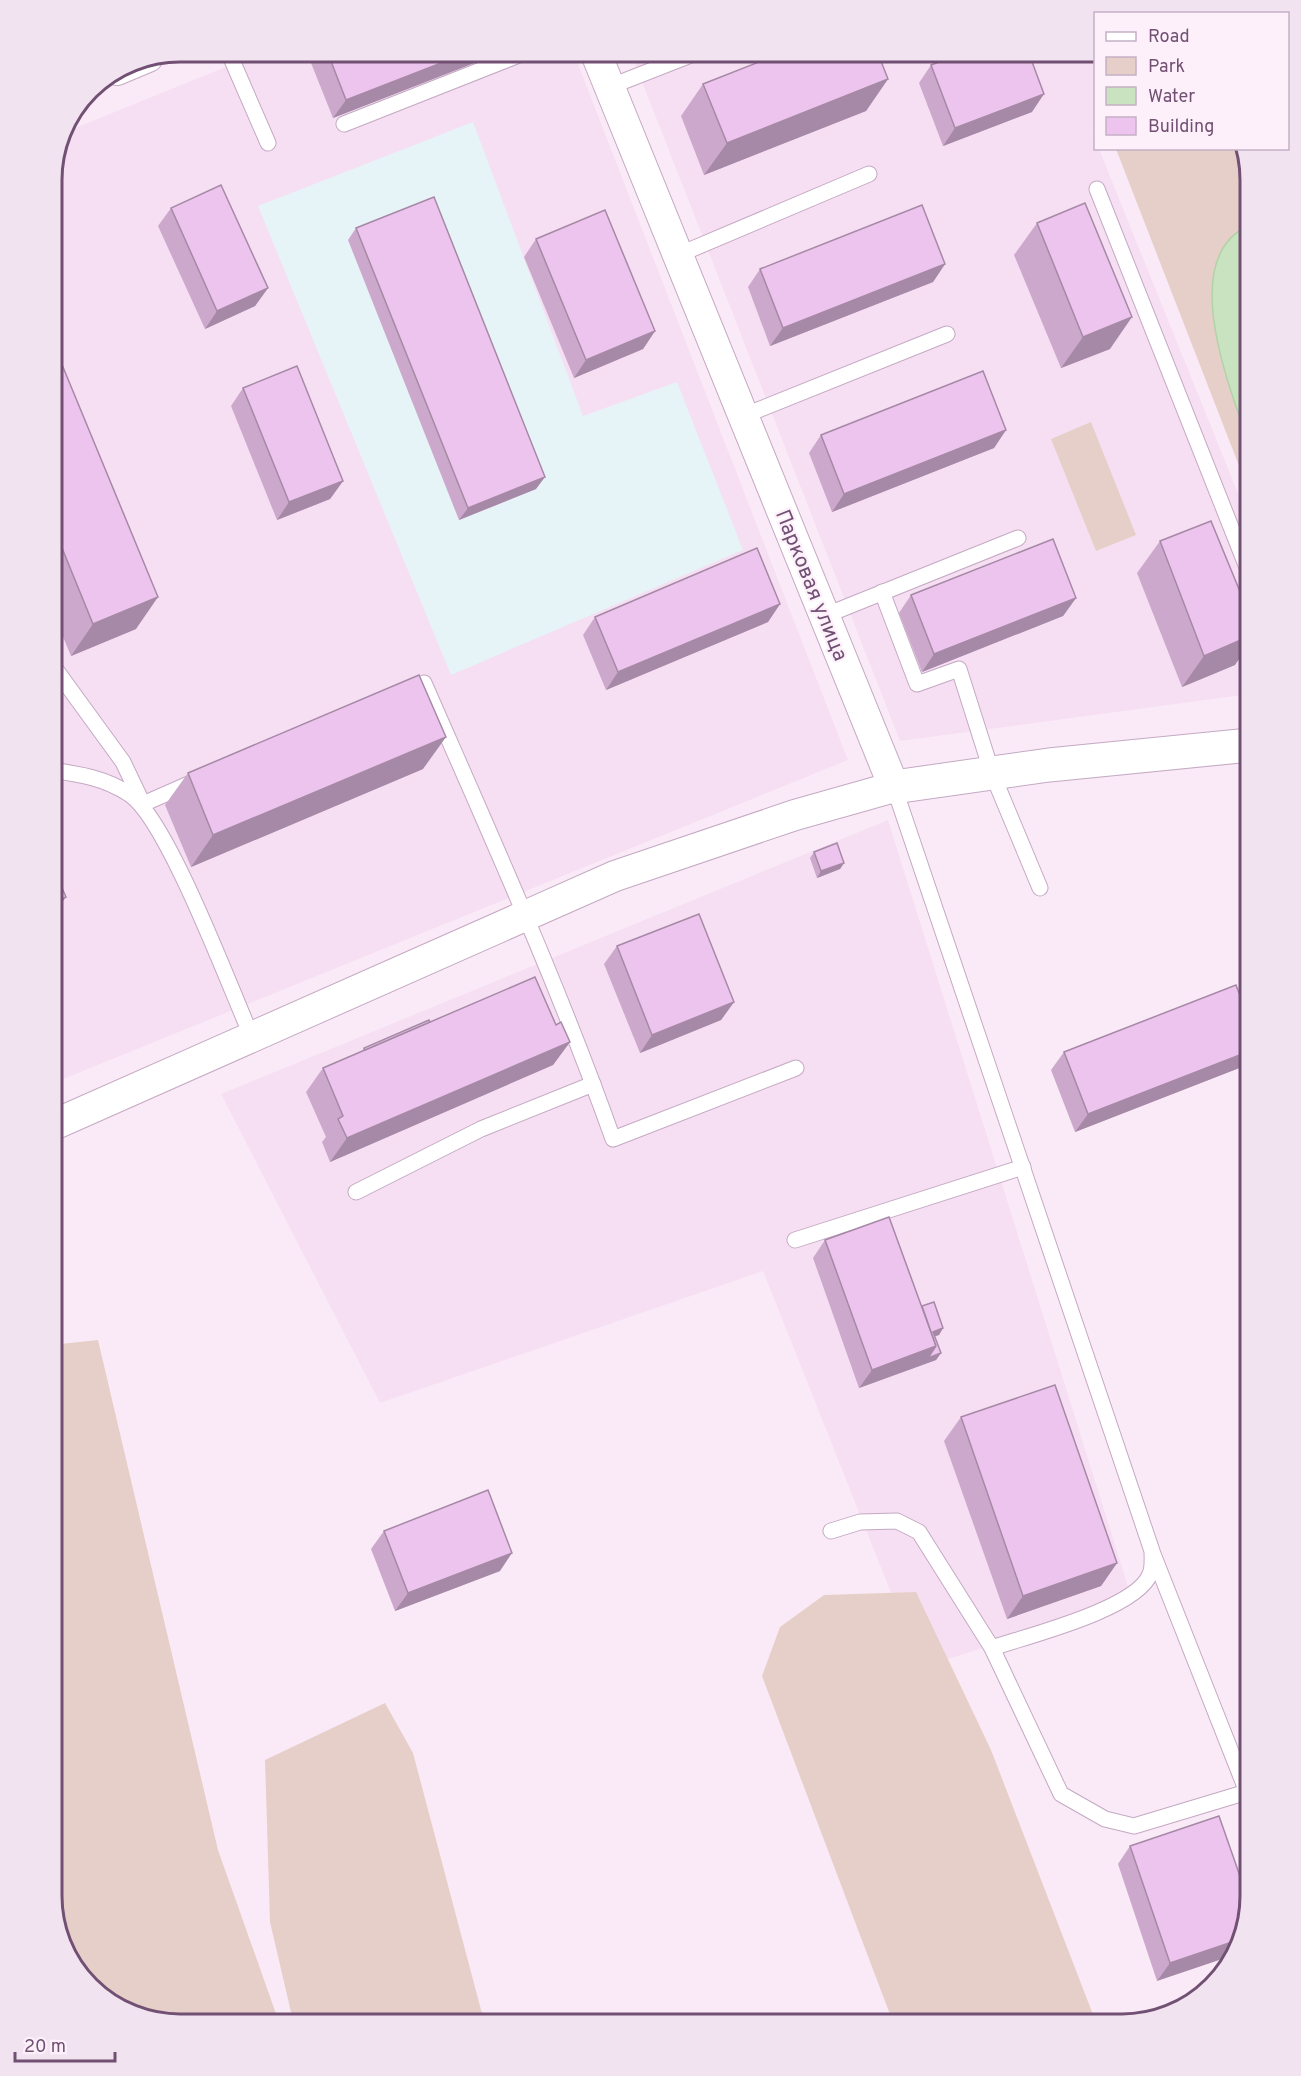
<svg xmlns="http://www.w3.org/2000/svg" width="1301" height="2076" font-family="Overpass,sans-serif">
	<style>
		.residential { fill: #f6dff3 }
		.education { fill: #e6f3f7 }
		.green { fill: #e7cfc9 }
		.water { fill: #c9e2c0; stroke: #b2d3a7; stroke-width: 1.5 }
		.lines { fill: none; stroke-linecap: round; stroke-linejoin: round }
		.service-casing { stroke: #c4a9c3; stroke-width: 17 }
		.minor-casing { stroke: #c4a9c3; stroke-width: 32 }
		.tertiary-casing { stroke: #c4a9c3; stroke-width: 35 }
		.service { stroke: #fff; stroke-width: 15 }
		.minor { stroke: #fff; stroke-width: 30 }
		.tertiary { stroke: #fff; stroke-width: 33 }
		.wall { fill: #cca9cc }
		.shaded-wall { fill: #a689a6 }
		.building { fill: #edc4ed; stroke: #a689a6; stroke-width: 1.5 }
		.labels { text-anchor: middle; stroke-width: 4.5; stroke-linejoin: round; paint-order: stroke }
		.street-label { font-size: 21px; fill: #715073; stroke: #fdf0fb }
		.rim { fill: none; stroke: #715073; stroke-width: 3 }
	</style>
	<rect width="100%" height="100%" fill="#faeaf7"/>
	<g class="residential">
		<polygon points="265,51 573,51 848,760 51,1084 51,171 60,134"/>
		<polygon points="630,51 1095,51 1096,133 1093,134 1096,148 1099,149 1250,523 1250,694 900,741"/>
		<polygon points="888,820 1132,1599 921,1668 763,1271 380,1403 221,1094"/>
	</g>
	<polygon class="education" points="473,122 583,416 677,382 743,550 451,675 258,206"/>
	<g class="green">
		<polygon points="1116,149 1243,149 1250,179 1250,494"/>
		<polygon points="1091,422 1136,535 1096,551 1051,439"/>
		<polygon points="98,1340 218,1850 280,2025 171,2025 108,2004 64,1954 51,1897 51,1345"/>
		<polygon points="916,1592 991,1750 1097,2025 894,2025 762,1676 780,1627 824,1595"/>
		<polygon points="385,1703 413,1753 485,2025 294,2025 270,1922 265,1760"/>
	</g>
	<path class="water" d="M1250,225V446C1231,391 1175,257 1250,225Z"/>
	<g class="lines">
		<g class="service-casing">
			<g id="service">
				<polyline points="228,51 268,143"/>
				<polyline points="609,87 701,51"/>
				<polyline points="344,124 529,51"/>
				<polyline points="1097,189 1250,575"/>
				<polyline points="678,255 869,174"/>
				<polyline points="743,416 947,334"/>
				<polyline points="882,592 917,684 959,669 992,773 1040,888"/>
				<polyline points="824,616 1018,538"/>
				<polyline points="51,663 123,762 142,802"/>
				<path d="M405,691L424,683C490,834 558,984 613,1139L796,1068"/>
				<path d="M51,770C79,774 105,778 129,794C167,818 230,988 251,1035"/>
				<path d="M894,787L1152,1551C1152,1558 1153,1568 1150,1574C1137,1609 1027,1636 992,1648"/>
				<polyline points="143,804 193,782"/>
				<polyline points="356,1192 481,1129 593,1084"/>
				<polyline points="795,1240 1023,1167"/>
				<polyline points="831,1531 860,1522 897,1521 919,1532 992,1648 1061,1794 1105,1819 1134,1826 1247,1792 1250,1799"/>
				<polyline points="1153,1554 1247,1792"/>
			</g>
		</g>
		<g class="minor-casing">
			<g id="minor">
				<polyline points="117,70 148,57"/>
				<polyline points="51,1126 615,876 795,815 894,787 595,51"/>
			</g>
		</g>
		<g class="tertiary-casing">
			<polyline id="tertiary" points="894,787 1049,765 1250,745"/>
		</g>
		<use href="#service" class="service"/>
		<use href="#minor" class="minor"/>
		<use href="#tertiary" class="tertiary"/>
	</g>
	<g class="wall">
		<polygon points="319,51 505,51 333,118 311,63"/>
		<polygon points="931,65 1032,112 943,146 919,83"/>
		<polygon points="888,79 866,111 704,175 681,116 703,84"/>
		<polygon points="171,208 268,288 255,306 205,329 158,226"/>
		<polygon points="1037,223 1110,349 1061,368 1014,255"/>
		<polygon points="356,228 536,489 459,520 348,240"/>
		<polygon points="536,239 655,331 643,349 574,378 524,257"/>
		<polygon points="945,264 933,282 770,346 748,287 760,269"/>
		<polygon points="51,338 136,629 71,656 51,608"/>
		<polygon points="243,388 343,481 330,499 277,520 231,406"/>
		<polygon points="1006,430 994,448 832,512 809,453 821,435"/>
		<polygon points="1160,541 1235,665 1182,687 1137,573"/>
		<polygon points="911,595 1076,598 1063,616 922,672 899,613"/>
		<polygon points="780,604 768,622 606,690 583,635 595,617"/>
		<polygon points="423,769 191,867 165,805 188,773"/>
		<polygon points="814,852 844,863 840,869 817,878 810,858"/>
		<polygon points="617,946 734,1002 721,1020 640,1053 604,964"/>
		<polygon points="430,1022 556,1025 570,1042 553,1065 330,1162 322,1142 326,1137 306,1092 323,1068 362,1052 364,1048"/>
		<polygon points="1064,1052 1247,1065 1075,1132 1051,1070"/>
		<polygon points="825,1240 922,1306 943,1328 939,1335 935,1336 941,1353 936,1360 859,1388 813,1258"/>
		<polygon points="961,1417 1117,1563 1101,1586 1007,1619 944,1441"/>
		<polygon points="384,1531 500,1571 395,1611 371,1549"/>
		<polygon points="1130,1846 1249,1902 1157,1981 1118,1864"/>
	</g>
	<g class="shaded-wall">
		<polygon points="472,51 505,51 333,118 346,100"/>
		<polygon points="888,79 866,111 704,175 727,143"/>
		<polygon points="1044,94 1032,112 943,146 955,128"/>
		<polygon points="945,264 933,282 770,346 783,328"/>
		<polygon points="268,288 255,306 205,329 217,311"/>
		<polygon points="1132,317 1110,349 1061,368 1083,337"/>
		<polygon points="655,331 643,349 574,378 586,360"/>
		<polygon points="1006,430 994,448 832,512 844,494"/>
		<polygon points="545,477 536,489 459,520 468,508"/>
		<polygon points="343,481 330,499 277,520 289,502"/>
		<polygon points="158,597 136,629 71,656 93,624"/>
		<polygon points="1076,598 1063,616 922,672 934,654"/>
		<polygon points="780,604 768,622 606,690 618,672"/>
		<polygon points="1250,636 1250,643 1235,665 1182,687 1204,656"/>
		<polygon points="446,737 423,769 191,867 213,835"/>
		<polygon points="844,863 840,869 817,878 821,871"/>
		<polygon points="66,897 51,918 51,903"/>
		<polygon points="734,1002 721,1020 640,1053 652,1035"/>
		<polygon points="570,1042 553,1065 330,1162 347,1138"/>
		<polygon points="1250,1051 1250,1061 1247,1065 1075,1132 1088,1114"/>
		<polygon points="943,1328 939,1335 929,1338 933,1332"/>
		<polygon points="936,1346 941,1353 936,1360 859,1388 872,1370"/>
		<polygon points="512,1553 500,1571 395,1611 408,1593"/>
		<polygon points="1117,1563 1101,1586 1007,1619 1023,1596"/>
		<polygon points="1238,1940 1234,1955 1157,1981 1170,1963"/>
	</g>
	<g class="building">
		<polygon points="327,51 472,51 346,100"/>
		<polygon points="787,51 877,51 888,79 727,143 703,84"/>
		<polygon points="968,51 1028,51 1044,94 955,128 931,65"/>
		<polygon points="221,185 268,288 217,311 171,208"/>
		<polygon points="434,197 545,477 468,508 356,228"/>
		<polygon points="1085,203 1132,317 1083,337 1037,223"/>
		<polygon points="922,205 945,264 783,328 760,269"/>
		<polygon points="605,210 655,331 586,360 536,239"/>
		<polygon points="51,338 158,597 93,624 51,521"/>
		<polygon points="297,366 343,481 289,502 243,388"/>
		<polygon points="983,371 1006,430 844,494 821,435"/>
		<polygon points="1211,521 1250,616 1250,636 1204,656 1160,541"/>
		<polygon points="1053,539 1076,598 934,654 911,595"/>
		<polygon points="757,548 780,604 618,672 595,617"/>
		<polygon points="419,675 446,737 213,835 188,773"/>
		<polygon points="837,843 844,863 821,871 814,852"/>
		<polygon points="51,863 66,897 51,903"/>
		<polygon points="699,914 734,1002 652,1035 617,946"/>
		<polygon points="535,977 556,1025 561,1022 570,1042 347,1138 338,1119 343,1116 323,1068"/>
		<polygon points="1236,985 1250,1022 1250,1051 1088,1114 1064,1052"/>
		<polygon points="429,1020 430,1022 365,1050 364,1048"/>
		<polygon points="889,1217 936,1346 872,1370 825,1240"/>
		<polygon points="934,1302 943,1328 933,1332 941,1353 928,1358 936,1346 922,1306"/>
		<polygon points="1055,1385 1117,1563 1023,1596 961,1417"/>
		<polygon points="488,1490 512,1553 408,1593 384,1531"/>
		<polygon points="1219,1816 1249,1902 1238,1940 1170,1963 1130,1846"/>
	</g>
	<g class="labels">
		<g class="street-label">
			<text transform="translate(812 585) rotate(68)" y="7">Парковая улица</text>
		</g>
	</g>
	<path d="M0 0H1301V2076H0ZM180 62H1122A118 118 0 0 1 1240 180V1896A118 118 0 0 1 1122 2014H180A118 118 0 0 1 62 1896V180A118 118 0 0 1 180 62Z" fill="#f2e3f0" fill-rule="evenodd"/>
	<path class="rim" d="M180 62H1122A118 118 0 0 1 1240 180V1896A118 118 0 0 1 1122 2014H180A118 118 0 0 1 62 1896V180A118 118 0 0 1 180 62Z"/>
	<rect x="1094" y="12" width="195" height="138" fill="#fdf0fb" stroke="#c5b0c5" stroke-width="1.5"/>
	<rect x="1106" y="32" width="30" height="9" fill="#ffffff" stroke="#c5b0c5" stroke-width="1.5"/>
	<text x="1148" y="42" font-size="18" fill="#715073">Road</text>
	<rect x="1106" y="57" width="30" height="18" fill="#e7cfc9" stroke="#c5b0c5" stroke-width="1.5"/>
	<text x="1148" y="72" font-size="18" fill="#715073">Park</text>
	<rect x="1106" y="87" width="30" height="18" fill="#c9e2c0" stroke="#c5b0c5" stroke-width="1.5"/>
	<text x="1148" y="102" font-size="18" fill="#715073">Water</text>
	<rect x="1106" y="117" width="30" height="18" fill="#edc4ed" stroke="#c5b0c5" stroke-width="1.5"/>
	<text x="1148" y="132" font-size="18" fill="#715073">Building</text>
	<path d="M15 2052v9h100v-9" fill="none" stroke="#715073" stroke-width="3"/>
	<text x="24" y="2052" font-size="18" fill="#715073" stroke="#fdf0fb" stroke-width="4.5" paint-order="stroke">20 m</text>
</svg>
